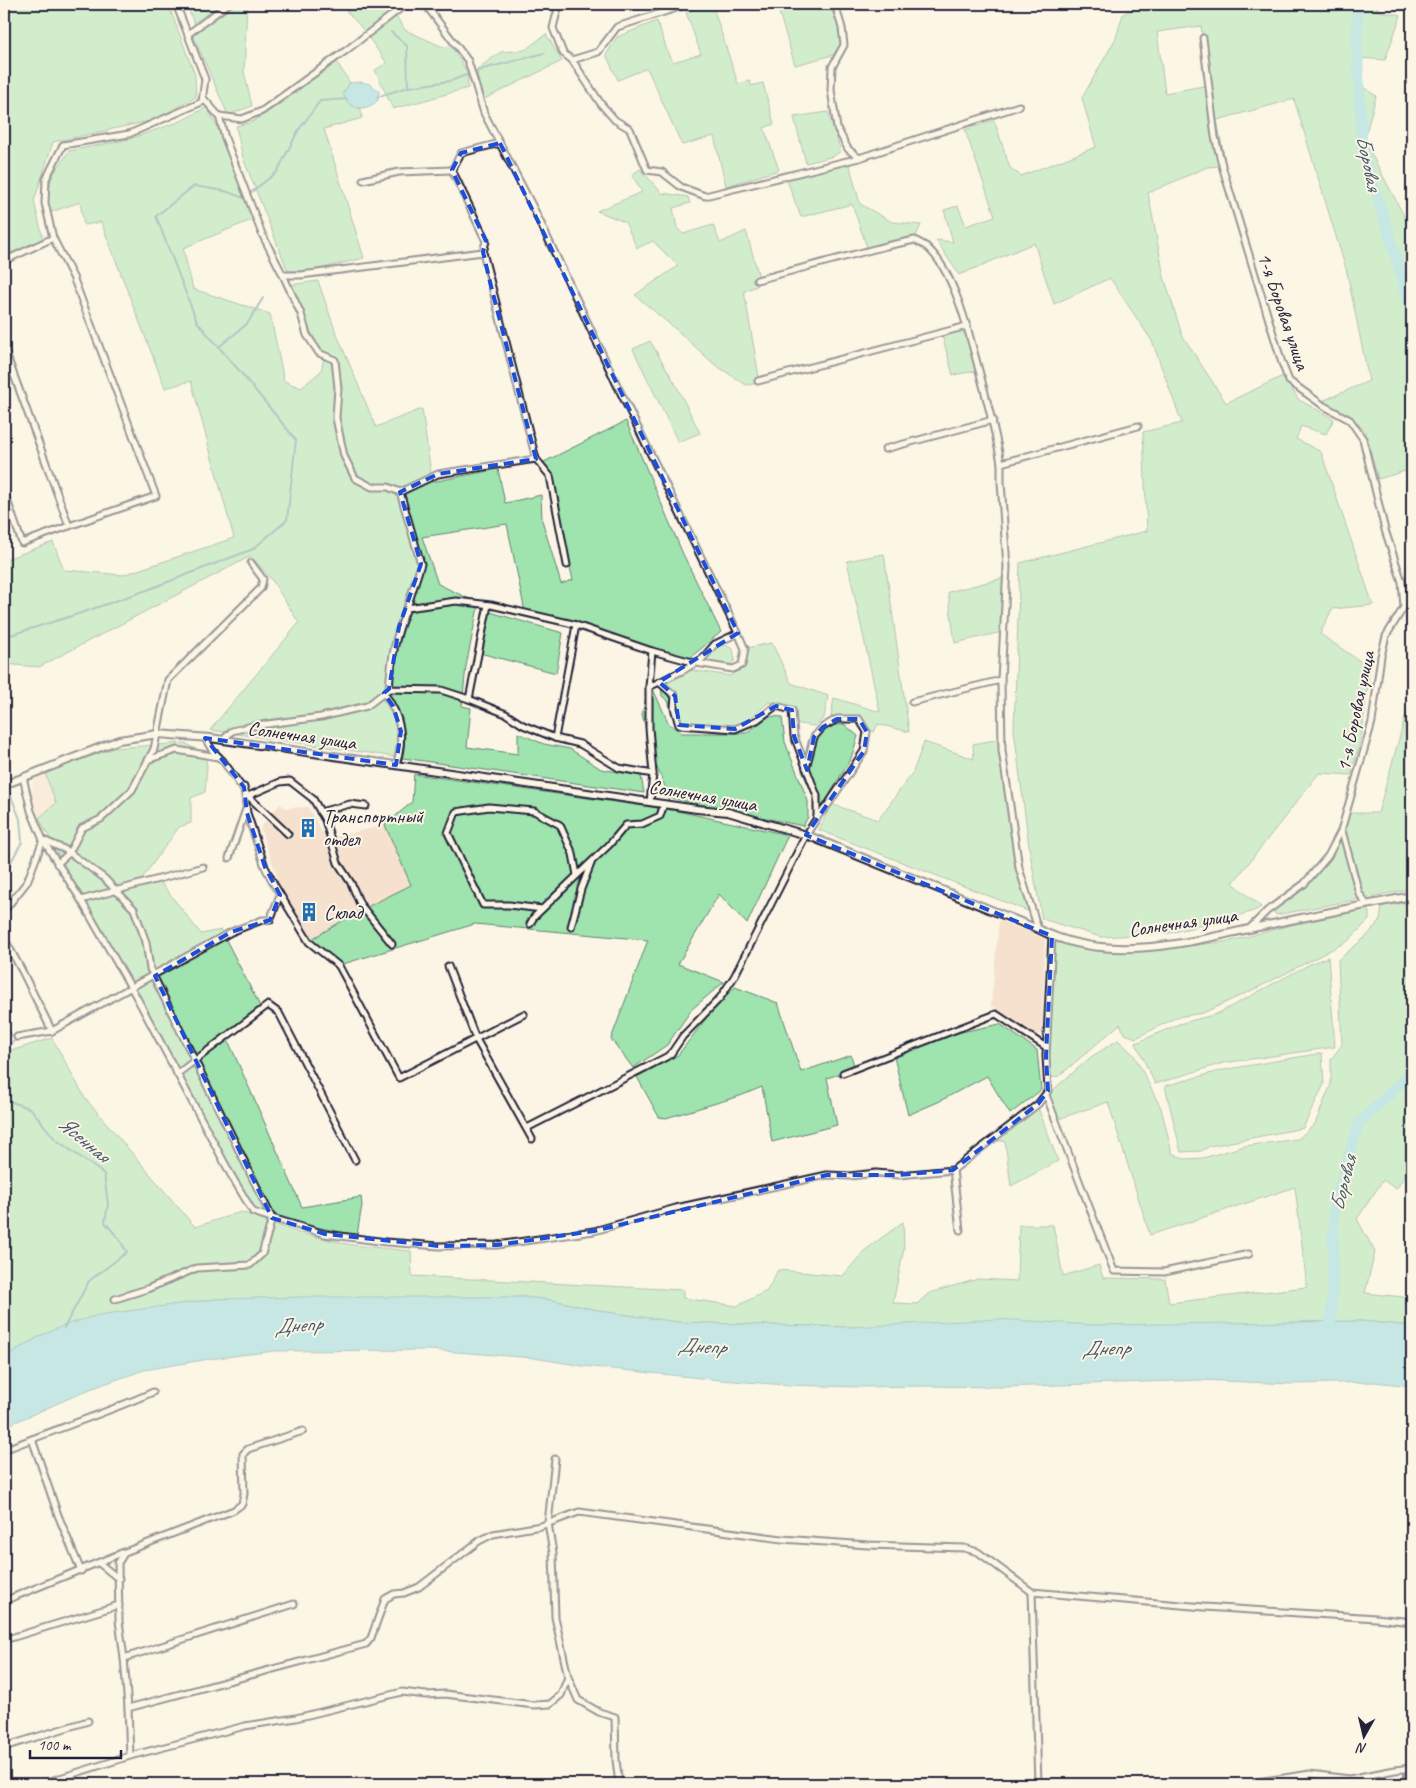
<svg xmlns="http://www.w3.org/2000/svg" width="1416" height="1788" font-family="Caveat,sans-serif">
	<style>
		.built { fill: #f5e1ce }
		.green { fill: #9fe3ae; stroke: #608274; fill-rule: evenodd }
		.water { fill: #85d6df; stroke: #5d8e9d }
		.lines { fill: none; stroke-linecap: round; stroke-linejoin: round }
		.stream { stroke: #5d8e9d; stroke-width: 2 }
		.river { stroke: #85d6df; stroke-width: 11 }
		.minor-casing { stroke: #22223b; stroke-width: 9 }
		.tertiary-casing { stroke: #22223b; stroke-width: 10 }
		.minor { stroke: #fcf5e5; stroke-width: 5 }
		.tertiary { stroke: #fcf5e5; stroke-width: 6 }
		.marked { fill: none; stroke: #1d4ed8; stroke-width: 4; stroke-dasharray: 10 6; stroke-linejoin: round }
		.labels { text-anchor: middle; stroke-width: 4; stroke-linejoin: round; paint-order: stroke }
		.street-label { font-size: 20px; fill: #22223b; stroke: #fcf5e5 }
		.poi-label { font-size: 20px; fill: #22223b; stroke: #fcf5e5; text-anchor: start }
		.water-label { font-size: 21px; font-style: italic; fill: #40586c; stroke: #fcf5e5 }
	</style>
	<rect width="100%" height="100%" fill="#fcf5e5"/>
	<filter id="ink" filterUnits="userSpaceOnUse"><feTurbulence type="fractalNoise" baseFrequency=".02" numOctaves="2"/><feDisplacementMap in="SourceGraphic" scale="10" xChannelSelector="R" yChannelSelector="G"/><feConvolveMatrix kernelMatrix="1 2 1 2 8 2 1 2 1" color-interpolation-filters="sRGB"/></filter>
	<g filter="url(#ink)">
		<g class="built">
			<polygon points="45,773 57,803 39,818 31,809 33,780"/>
			<polygon points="280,804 286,808 308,807 326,839 385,825 412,885 361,910 310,940 281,895 278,879 260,828"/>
			<polygon points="999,920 1045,939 1042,1032 1036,1036 991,1005"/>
		</g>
		<g class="green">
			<polygon points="4,4 168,4 195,75 196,97 154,120 53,142 34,201 43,239 4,256"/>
			<polygon points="186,4 221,4 194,23"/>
			<polygon points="237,4 247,4 244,72 252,106 228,115 193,35"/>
			<polygon points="340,4 388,4 405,30 443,47 451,46 467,72 468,88 393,109 375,70 387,63 361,27"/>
			<polygon points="708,4 712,4 738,84 750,81 751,86 763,83 774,124 764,128 779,170 726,186 714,136 682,145 647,68 618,80 606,55 617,37 657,21 669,56 673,62 701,54 686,12"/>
			<polygon points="790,4 829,4 844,39 833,55 795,65 778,9"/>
			<path d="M1143,4H1378L1377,11L1401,15L1385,60L1359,58V84L1376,96L1364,140L1412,231V469L1378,479L1365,430L1338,410L1320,402L1369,381L1347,272L1294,99L1217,120L1225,162L1219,166L1207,167L1148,193L1164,277L1182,335L1226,403L1283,376L1299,400L1334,419L1326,434L1301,426L1296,439L1321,452L1373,605L1332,609L1320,634L1370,668L1361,740L1351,775L1319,773L1233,883L1261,907L1254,911L1220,921L1170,933L1101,937L1042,919L1030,853L1014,730L1020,563L1147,531L1143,432L1182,423L1152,341L1110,278L1054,304L1034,243L959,275L936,240L953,242L944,210L958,206L966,226L995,216L965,130L994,120L1010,168L1021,176L1096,147L1082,98L1116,38L1123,14ZM1201,26L1209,85L1165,93L1157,32Z"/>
			<polygon points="546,34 562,61 480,101 477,69 501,52 525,50"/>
			<polygon points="336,61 350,83 343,93 350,104 361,109 362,118 324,129 364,258 311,271 288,271 243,158 236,126 252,122 286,100"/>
			<polygon points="207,107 231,155 254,219 183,248 193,289 270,314 284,381 301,388 321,371 324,358 288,285 318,281 335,330 376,427 422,409 432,482 498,469 505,503 541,495 542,520 561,584 573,580 544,462 626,421 683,554 721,632 686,661 525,612 507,524 422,537 438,584 480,604 477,612 466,666 462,706 471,708 467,747 518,754 518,733 544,744 570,749 601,769 641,776 644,793 210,730 299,623 272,580 251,556 39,667 4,664 4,560 53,542 64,570 123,575 234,538 191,381 165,388 101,222 84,225 80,202 51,212 45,204 52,176 69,151 130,139 181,121"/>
			<polygon points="828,112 841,151 834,156 806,163 794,117"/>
			<polygon points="848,159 860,204 892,222 921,225 916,236 867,247 852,204 801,217 785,175"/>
			<polygon points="640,169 662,193 688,197 690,203 673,208 677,228 683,234 713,225 720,243 746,231 759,277 757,286 744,291 760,383 746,385 714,364 679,332 635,295 678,266 653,241 637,248 625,222 597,211 642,192 632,175"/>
			<polygon points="969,331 980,370 953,375 942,335"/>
			<polygon points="650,341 675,383 700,433 678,442 633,349"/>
			<polygon points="884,554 909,732 878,724 874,732 847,718 831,717 834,698 880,712 847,561"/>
			<polygon points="1008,577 1006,631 955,643 948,592"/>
			<polygon points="483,610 563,633 556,673 476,652"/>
			<polygon points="719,642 733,649 735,660 729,666 697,662"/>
			<polygon points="772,643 791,683 828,696 824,718 815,726 791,723 790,706 769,702 740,727 700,726 675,721 668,701 662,696 661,685 690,670 731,676 743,663 747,648"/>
			<polygon points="653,689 669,724 682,733 746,733 770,716 782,717 785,742 808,801 808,817 803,826 670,798 654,761 642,714 647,693"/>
			<polygon points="1412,693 1412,889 1276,915 1273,910 1315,878 1339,841 1349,813 1378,813"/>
			<polygon points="844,724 858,736 851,758 814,821 816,802 802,771 808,741 824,727"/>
			<polygon points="1000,739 1028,911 819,830 831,804 878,820 913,772 924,742 974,759 973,744"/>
			<polygon points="185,743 205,755 207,766 205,792 191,798 191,823 179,827 141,880 161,883 201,934 221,930 263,1012 227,1038 302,1207 361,1197 362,1205 357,1235 295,1223 271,1215 250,1211 39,818 56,803 45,773 114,748"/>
			<polygon points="414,774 673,810 788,835 747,924 719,894 678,964 724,982 692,1009 667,1045 633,1068 611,1039 648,940 475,924 343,964 310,940 361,910 411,885 385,825 412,802"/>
			<polygon points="1412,902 1412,1166 1396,1189 1383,1180 1357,1219 1375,1252 1365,1293 1412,1298 1412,1326 1362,1321 1141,1325 852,1327 769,1325 677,1322 607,1312 552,1300 524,1297 216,1299 160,1307 42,1335 4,1357 4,1189 8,1185 4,1176 4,1050 17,1049 52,1038 85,1098 195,1227 241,1212 299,1233 352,1245 411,1251 412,1276 683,1290 683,1298 737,1306 767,1291 778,1270 843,1276 864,1251 903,1222 904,1248 893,1303 917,1304 929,1293 978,1279 1017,1281 1019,1225 1053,1225 1063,1276 1099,1265 1103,1278 1165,1279 1169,1303 1307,1287 1295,1187 1150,1235 1108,1102 1055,1120 1046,1096 1091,1057 1118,1040 1134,1055 1161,1108 1172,1153 1184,1159 1203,1158 1245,1146 1298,1139 1315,1124 1331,1084 1331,1059 1342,1045 1338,960 1368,935 1380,920 1382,906"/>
			<polygon points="1369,909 1369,920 1348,941 1265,984 1203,1013 1177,1017 1136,1038 1125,1034 1120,1024 1059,1076 1050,1078 1048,1047 1054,942 1093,951 1152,950 1231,941 1291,925"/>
			<polygon points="1328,957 1335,1047 1223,1063 1155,1084 1136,1043 1179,1024 1217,1014 1312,963"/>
			<polygon points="735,987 778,1003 801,1072 851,1055 855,1069 827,1078 837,1125 772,1142 762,1087 740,1096 666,1118 659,1117 637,1077 678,1055 714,1008"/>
			<polygon points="1000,1024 1037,1050 1041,1090 1010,1114 987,1076 938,1102 908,1115 894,1057 942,1036"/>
			<polygon points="1322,1053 1324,1084 1303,1128 1210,1146 1201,1151 1181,1152 1165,1086 1223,1070"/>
			<polygon points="1037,1105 1058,1161 1011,1186 1005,1141 995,1141"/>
		</g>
		<g class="water">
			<path d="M360,82L370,84L379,91L378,100C366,112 348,111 343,93L350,83Z"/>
			<polygon points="300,1297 524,1297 552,1300 607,1312 677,1322 769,1325 852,1327 998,1319 1093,1325 1362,1321 1412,1326 1412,1386 1374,1382 1292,1384 1201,1380 1004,1387 925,1386 861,1387 786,1385 720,1380 583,1366 534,1358 430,1350 274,1351 209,1359 144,1370 90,1389 4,1427 4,1357 42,1335 65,1325 98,1315 216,1299"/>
		</g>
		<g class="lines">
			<g class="stream">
				<polyline points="409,87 450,81 483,69 545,53"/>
				<polyline points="377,97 408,87 407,46 391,32"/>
				<polyline points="220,346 247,324 263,298"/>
				<polyline points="4,637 75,615 147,590 253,549 287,520 296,440 237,368 197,322 156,216 194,186 225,191 244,198 277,172 298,131 320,101 347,99"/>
				<polyline points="4,874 22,842 20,819 7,786"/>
				<polyline points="4,1026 16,1040 4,1048"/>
				<polyline points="4,1099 31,1109 55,1139 104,1174 108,1205 105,1222 119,1239 127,1252 89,1281 64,1328"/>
			</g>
			<g class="river">
				<polyline points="1358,4 1357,42 1362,150 1392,244 1412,317"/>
				<polyline points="1329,1337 1332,1305 1334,1204 1359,1123 1412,1072"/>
			</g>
			<g class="minor-casing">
				<g id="minor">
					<polyline points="425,4 468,61 484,113 535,211 616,383 738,633 715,644 702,659 682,671 649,687 649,728 653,774 650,802"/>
					<polyline points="559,4 553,28 563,53 572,60 598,52 617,27 689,4"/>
					<polyline points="835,4 842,28 844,45 832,67 831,90 837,128 848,149 859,158 1019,106"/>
					<polyline points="188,34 228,4"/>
					<polyline points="1203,38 1215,137 1223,169 1282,363 1289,381 1324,406 1350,420 1363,439 1385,530 1402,582 1404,607 1386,636 1381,656 1372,722 1341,831 1328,856 1304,884 1267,911 1249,929"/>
					<polyline points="572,60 601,104 615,120 630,129 647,170 662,172 681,187 705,196 859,158"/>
					<polyline points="203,98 219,116 225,138 262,234 283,275 301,275 483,252 486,241 452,170 461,153 500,143"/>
					<polyline points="219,116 242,119 262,111 348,49 406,4"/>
					<polyline points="363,180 399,172 452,170"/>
					<polyline points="483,252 536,459 550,476 567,565"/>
					<polyline points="4,261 53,238"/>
					<polyline points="283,275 301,314 307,335 319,353 335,360 338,388 336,418 344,456 355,478 372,487 388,487 400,492"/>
					<path d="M757,280L886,246L915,240C919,243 925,245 928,248C954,272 968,330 977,363C986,396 995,429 1001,463"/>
					<polyline points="4,348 69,526 156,496 73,277 53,238 45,203 46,179 63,145 129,134 202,102 205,79 176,4"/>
					<polyline points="758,381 967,326"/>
					<polyline points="885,449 993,420"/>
					<polyline points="536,459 438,474 400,492 421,564 407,608 456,601 491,605 573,624 652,651 696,663 733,669 742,665 745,649 738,633"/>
					<polyline points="4,491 22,543 69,526"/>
					<polyline points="488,605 469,699 506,714 523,725 555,738"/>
					<polyline points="1404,607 1412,608"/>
					<path d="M407,608C395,636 391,660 389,689L441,690L469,699"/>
					<polyline points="576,625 555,738 580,744 619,768 653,774"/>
					<polyline points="649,687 652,651"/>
					<path d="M384,693C401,716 405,738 396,765"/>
					<polyline points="912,702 1001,680"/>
					<polyline points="205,738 212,750 223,761 248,796 288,834"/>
					<polyline points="223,740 232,731 252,726 321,717 367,706 389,689"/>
					<polyline points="150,759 177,750 218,757"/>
					<polyline points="806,768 814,737 823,727 837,719 859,719 867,732 864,751 827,806 817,817"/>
					<polyline points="23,777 31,811 43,840 66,850 104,878 134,909 146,942 150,969 272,1218 325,1234 386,1242 439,1246 497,1245 594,1231 676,1208 827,1175 850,1176 876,1173 899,1175 953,1170 1038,1104 1048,1091 1046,1056 1052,936"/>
					<polyline points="244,787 247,813 265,867 275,886 309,942 339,966 399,1078 524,1014"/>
					<polyline points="248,796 280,782 290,781 313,799 325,820 338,863 351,883 360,904 392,944"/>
					<polyline points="320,812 350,804 366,806"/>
					<polyline points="1342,831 1359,893 1367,905"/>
					<polyline points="229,858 246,809"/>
					<polyline points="57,864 69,853 82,828 101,819 132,790 154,749 168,680 261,588 263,579 251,563"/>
					<polyline points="81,900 203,867"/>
					<polyline points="542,909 509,905 483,905 448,833 456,812 489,807 534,811 560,825 573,854 577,875"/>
					<polyline points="4,911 27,882 43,840 81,900 137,998 231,1175 253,1212 272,1218 262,1254 250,1265 197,1268 147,1289 115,1299"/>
					<polyline points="530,924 534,917 590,863"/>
					<polyline points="571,927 581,889 592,861 609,845 626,825 642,824 660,816 664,804"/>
					<polyline points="1038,929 1019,868 1002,750 1001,680 1007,567 1001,482 1001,463 1138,426"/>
					<polyline points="4,938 22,971 52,1031"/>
					<polyline points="448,966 476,1039 532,1139"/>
					<polyline points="17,1037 52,1031 231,932 262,920 270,920 280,895"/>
					<polyline points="843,1073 996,1014 1046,1047"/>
					<polyline points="177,1074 268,1005 279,1013 355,1160"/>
					<polyline points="1046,1095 1114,1271 1164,1272 1249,1254"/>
					<polyline points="527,1128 670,1055 683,1036 720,998 734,977 806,835 817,818 817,796 794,736 792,710 776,706 757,720 735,729 679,725 674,708 675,696 659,682"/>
					<polyline points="953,1170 960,1230"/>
					<polyline points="32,1439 58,1515 81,1571"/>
					<path d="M4,1450C53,1430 104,1414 153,1392"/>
					<polyline points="99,1563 119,1579"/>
					<polyline points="4,1601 124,1552"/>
					<polyline points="4,1640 119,1605"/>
					<polyline points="124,1658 294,1604"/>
					<polyline points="568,1677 578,1700 599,1712 615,1717 616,1760 619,1784"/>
					<polyline points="128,1708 124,1658 119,1621 118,1563 125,1552 234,1510 242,1504 244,1494 243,1454 248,1449 303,1431"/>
					<polyline points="4,1747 88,1721"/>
					<polyline points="130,1756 245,1726 296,1718 402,1692 426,1695 445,1694 534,1705 550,1704 561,1695 568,1677 555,1617 553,1553 548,1523 555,1459"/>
					<polyline points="41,1784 130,1756 128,1708 366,1644 371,1638 385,1599 394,1594 404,1593 419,1587 479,1541 493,1534 541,1526 579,1512 782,1539 868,1545 964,1548 978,1552 1032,1592"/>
					<polyline points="1038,1784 1032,1592 1204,1607 1376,1618 1412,1622"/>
					<polyline points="1251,1784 1257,1782 1310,1774 1349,1779 1395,1770 1412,1768"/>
					<polyline points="1407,1784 1408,1769"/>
				</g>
			</g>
			<g class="tertiary-casing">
				<path id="tertiary" d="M4,785L119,740L158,734L210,738L697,809L728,812L809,836L1038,929C1109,966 1193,941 1267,925C1316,915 1364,905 1412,896"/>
			</g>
			<use href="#minor" class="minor"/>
			<use href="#tertiary" class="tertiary"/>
		</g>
	</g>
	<path d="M0 0H1416V1788H0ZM500,143L738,633L659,682L675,696L679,725L735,729L776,706L792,710L794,736L807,770L814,737L823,727L837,719H859L867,732L864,751L806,835L1052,936L1046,1056L1048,1091L1038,1104L953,1170L899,1175H827L594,1231L497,1245L439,1246L325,1234L272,1218L155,976L231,932L270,920L280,895L265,867L247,813L244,787L205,738L396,765L401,731L393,706L384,693L389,689L399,627L421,564L400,492L438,474L536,459L492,290L483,252L486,241L452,170L461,153Z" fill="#fcf5e5" fill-opacity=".55" fill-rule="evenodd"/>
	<path class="marked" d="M500,143L738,633L659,682L675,696L679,725L735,729L776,706L792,710L794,736L807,770L814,737L823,727L837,719H859L867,732L864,751L806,835L1052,936L1046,1056L1048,1091L1038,1104L953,1170L899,1175H827L594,1231L497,1245L439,1246L325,1234L272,1218L155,976L231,932L270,920L280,895L265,867L247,813L244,787L205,738L396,765L401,731L393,706L384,693L389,689L399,627L421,564L400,492L438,474L536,459L492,290L483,252L486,241L452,170L461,153Z"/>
	<defs>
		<g id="building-bare" transform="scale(1.5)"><path d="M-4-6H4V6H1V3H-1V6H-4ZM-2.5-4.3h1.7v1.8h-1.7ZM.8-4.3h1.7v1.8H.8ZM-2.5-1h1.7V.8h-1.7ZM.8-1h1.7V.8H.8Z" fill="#1f6fb2" stroke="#fcf5e5" stroke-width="2.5" paint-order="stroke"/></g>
	</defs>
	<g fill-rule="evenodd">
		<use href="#building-bare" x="308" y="828"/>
		<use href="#building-bare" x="309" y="912"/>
	</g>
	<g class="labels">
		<g class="street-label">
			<text transform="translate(1284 311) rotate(71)" y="7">1-я Боровая улица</text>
			<text transform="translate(1355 711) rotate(-78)" y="7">1-я Боровая улица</text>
			<text transform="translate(302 735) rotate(8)" y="7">Солнечная улица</text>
			<text transform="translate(703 795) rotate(10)" y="7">Солнечная улица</text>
			<text transform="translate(1183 922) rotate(-8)" y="7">Солнечная улица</text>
		</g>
		<g class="poi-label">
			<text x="323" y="823">Транспортный<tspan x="323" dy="23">отдел</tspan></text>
			<text x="324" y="919">Склад</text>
		</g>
		<g class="water-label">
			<text transform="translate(1369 163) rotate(78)" y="7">Боровая</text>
			<text transform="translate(84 1139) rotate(40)" y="7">Ясенная</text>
			<text transform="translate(1343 1183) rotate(-76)" y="7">Боровая</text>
			<text transform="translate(298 1325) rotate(-4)" y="7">Днепр</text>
			<text transform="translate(702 1346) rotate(3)" y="7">Днепр</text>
			<text transform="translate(1106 1348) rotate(-1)" y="7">Днепр</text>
		</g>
	</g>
	<rect width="1416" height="1788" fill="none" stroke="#fcf5e5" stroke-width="20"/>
	<rect x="10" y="10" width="1396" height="1768" fill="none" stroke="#22223b" stroke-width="2" filter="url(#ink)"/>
	<g transform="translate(1364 1736) rotate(188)" stroke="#fcf5e5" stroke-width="4" paint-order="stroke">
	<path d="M0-4L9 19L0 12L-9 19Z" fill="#22223b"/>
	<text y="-8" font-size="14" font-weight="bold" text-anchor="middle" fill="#22223b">N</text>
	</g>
	<path d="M30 1750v8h91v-8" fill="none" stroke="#22223b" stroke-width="2.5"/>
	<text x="38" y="1750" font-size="15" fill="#22223b" stroke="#fcf5e5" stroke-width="4" paint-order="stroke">100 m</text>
</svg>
